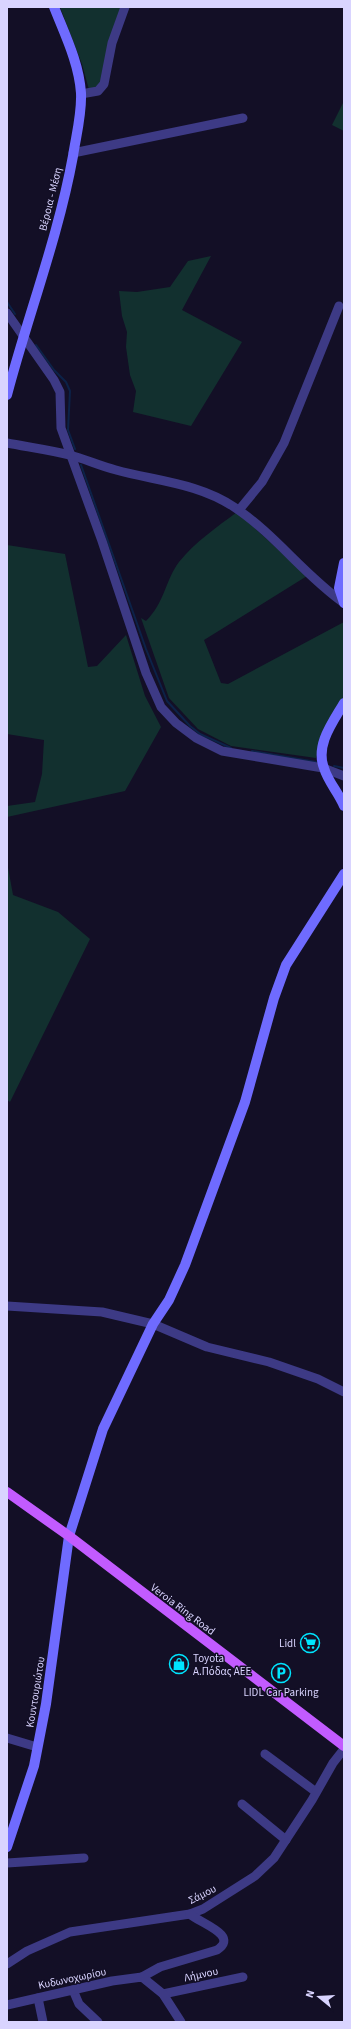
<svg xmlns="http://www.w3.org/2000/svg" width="351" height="2029" font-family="'Source Sans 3',sans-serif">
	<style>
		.green { fill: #12302f }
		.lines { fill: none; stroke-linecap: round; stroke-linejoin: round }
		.stream { stroke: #0c2248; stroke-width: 2 }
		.street { stroke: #3d3a85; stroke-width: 9 }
		.secondary { stroke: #6f6bff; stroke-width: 10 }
		.primary { stroke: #c25bff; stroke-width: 10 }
		.labels { text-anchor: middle; stroke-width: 3; stroke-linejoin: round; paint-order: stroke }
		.street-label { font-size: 11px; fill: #d9d4ff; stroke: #130f26 }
		.poi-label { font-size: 11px; fill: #d9d4ff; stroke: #130f26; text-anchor: end }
	</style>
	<rect width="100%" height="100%" fill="#130f26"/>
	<g class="green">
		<polygon points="60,7 123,7 103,80 98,89 89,90 82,64"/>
		<polygon points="344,101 344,131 332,125"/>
		<polygon points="211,256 182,310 242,342 191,426 133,412 136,391 130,375 126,347 127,332 122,316 119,291 137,292 170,287 188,261"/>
		<path d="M237,512L307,576L204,640L221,683L228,684L344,622V698L318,748L316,758L231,746L198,729L169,698L141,618L146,621C165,602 165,581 179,562C195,542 217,527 237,512Z"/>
		<polygon points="7,545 65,554 88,667 97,666 126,635 145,696 161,727 125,791 7,817 7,806 35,802 42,774 44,740 7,734"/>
		<polygon points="7,862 13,895 58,912 90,939 10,1102 7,1100"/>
	</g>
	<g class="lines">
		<g class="stream">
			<polyline points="7,302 15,314"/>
			<polyline points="36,345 54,370 66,382 70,391 68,430 75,449"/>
			<polyline points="81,465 146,649 167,701 190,726 200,734 231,748"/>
			<polyline points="252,751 316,762"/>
			<polyline points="334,766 344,768"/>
		</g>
		<g class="street">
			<polyline points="81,94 98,91 104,84 112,43 125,7"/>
			<polyline points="73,153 243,118"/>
			<polyline points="7,313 54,380 60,392 61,428 102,541 146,673 161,707 176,723 196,738 222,751 323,768 344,776"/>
			<path d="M7,443C28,447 49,450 70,455C85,459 100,466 116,470C156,481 198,483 234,507C275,534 304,575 344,603"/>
			<polyline points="239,510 262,482 284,443 339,306"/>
			<polyline points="7,1306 102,1312 153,1324 207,1347 269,1362 318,1379 344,1392"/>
			<polyline points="7,1738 37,1747"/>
			<polyline points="265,1754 316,1792"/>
			<polyline points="242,1804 286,1840"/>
			<polyline points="7,1863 84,1858"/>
			<polyline points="7,1964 27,1951 70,1932 190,1914 203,1909 255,1876 274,1858 312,1800 333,1763 344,1749"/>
			<path d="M142,1977L160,1967L217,1950C240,1935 199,1923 190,1914"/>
			<polyline points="73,1990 79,2004 98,2022"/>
			<polyline points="163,1994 243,1977"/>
			<polyline points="38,1998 43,2022"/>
			<polyline points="7,2005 112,1981 142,1977 163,1994 181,2022"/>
		</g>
		<g class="secondary">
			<path d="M7,395C28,315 58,238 73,156C76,136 82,114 81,93C79,63 65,35 54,7"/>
			<polyline points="344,563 339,588 344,603"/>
			<path d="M344,703C333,722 315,745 324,768C328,782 339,793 344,806"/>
			<polyline points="7,1847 34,1766 46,1704 69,1536 103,1429 153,1324 169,1300 185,1265 245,1102 274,998 286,965 344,874"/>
		</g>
		<polyline class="primary" points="7,1492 69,1536 344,1746"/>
	</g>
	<defs>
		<g id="supermarket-ring" transform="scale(1)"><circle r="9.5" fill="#130f26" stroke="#00e5ff" stroke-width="1.5"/><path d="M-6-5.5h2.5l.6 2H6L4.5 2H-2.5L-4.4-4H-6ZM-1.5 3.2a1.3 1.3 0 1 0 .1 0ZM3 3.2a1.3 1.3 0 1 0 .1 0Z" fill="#00e5ff"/></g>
		<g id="shop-ring" transform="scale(1)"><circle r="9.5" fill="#130f26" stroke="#00e5ff" stroke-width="1.5"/><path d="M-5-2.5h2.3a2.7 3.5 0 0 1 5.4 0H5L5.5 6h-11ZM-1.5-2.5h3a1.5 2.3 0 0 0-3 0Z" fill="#00e5ff"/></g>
		<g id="parking-ring" transform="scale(1)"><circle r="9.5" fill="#130f26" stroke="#00e5ff" stroke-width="1.5"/><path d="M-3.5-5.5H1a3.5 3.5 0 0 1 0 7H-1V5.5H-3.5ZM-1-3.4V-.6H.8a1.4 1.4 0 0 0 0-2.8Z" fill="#00e5ff"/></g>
	</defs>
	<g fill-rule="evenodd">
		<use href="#supermarket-ring" x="310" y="1643"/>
		<use href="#shop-ring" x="179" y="1664"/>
		<use href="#parking-ring" x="281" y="1673"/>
	</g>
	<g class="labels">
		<g class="street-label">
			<text transform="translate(50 199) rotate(-76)" y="4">Βέροια - Μέση</text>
			<text transform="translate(183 1609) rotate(37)" y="4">Verοia Ring Road</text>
			<text transform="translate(35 1692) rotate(-81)" y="4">Κουντουριώτου</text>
			<text transform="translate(202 1894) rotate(-27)" y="4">Σάμου</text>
			<text transform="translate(201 1974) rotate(-12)" y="4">Λήμνου</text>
			<text transform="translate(72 1978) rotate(-12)" y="4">Κυδωνοχωρίου</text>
		</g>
		<g class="poi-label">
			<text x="296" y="1647">Lidl</text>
			<text x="193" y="1662" text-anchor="start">Toyota<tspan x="193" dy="13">Α.Πόδας ΑΕΕ</tspan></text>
			<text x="281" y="1696" text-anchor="middle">LIDL Car Parking</text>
		</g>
	</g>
	<rect width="351" height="2029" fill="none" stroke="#d9d4ff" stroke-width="16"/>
	<g transform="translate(319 1997) rotate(288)" stroke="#130f26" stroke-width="3" paint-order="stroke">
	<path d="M0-3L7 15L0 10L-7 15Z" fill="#d9d4ff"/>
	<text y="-6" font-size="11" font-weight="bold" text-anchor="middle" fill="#d9d4ff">N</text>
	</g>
</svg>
